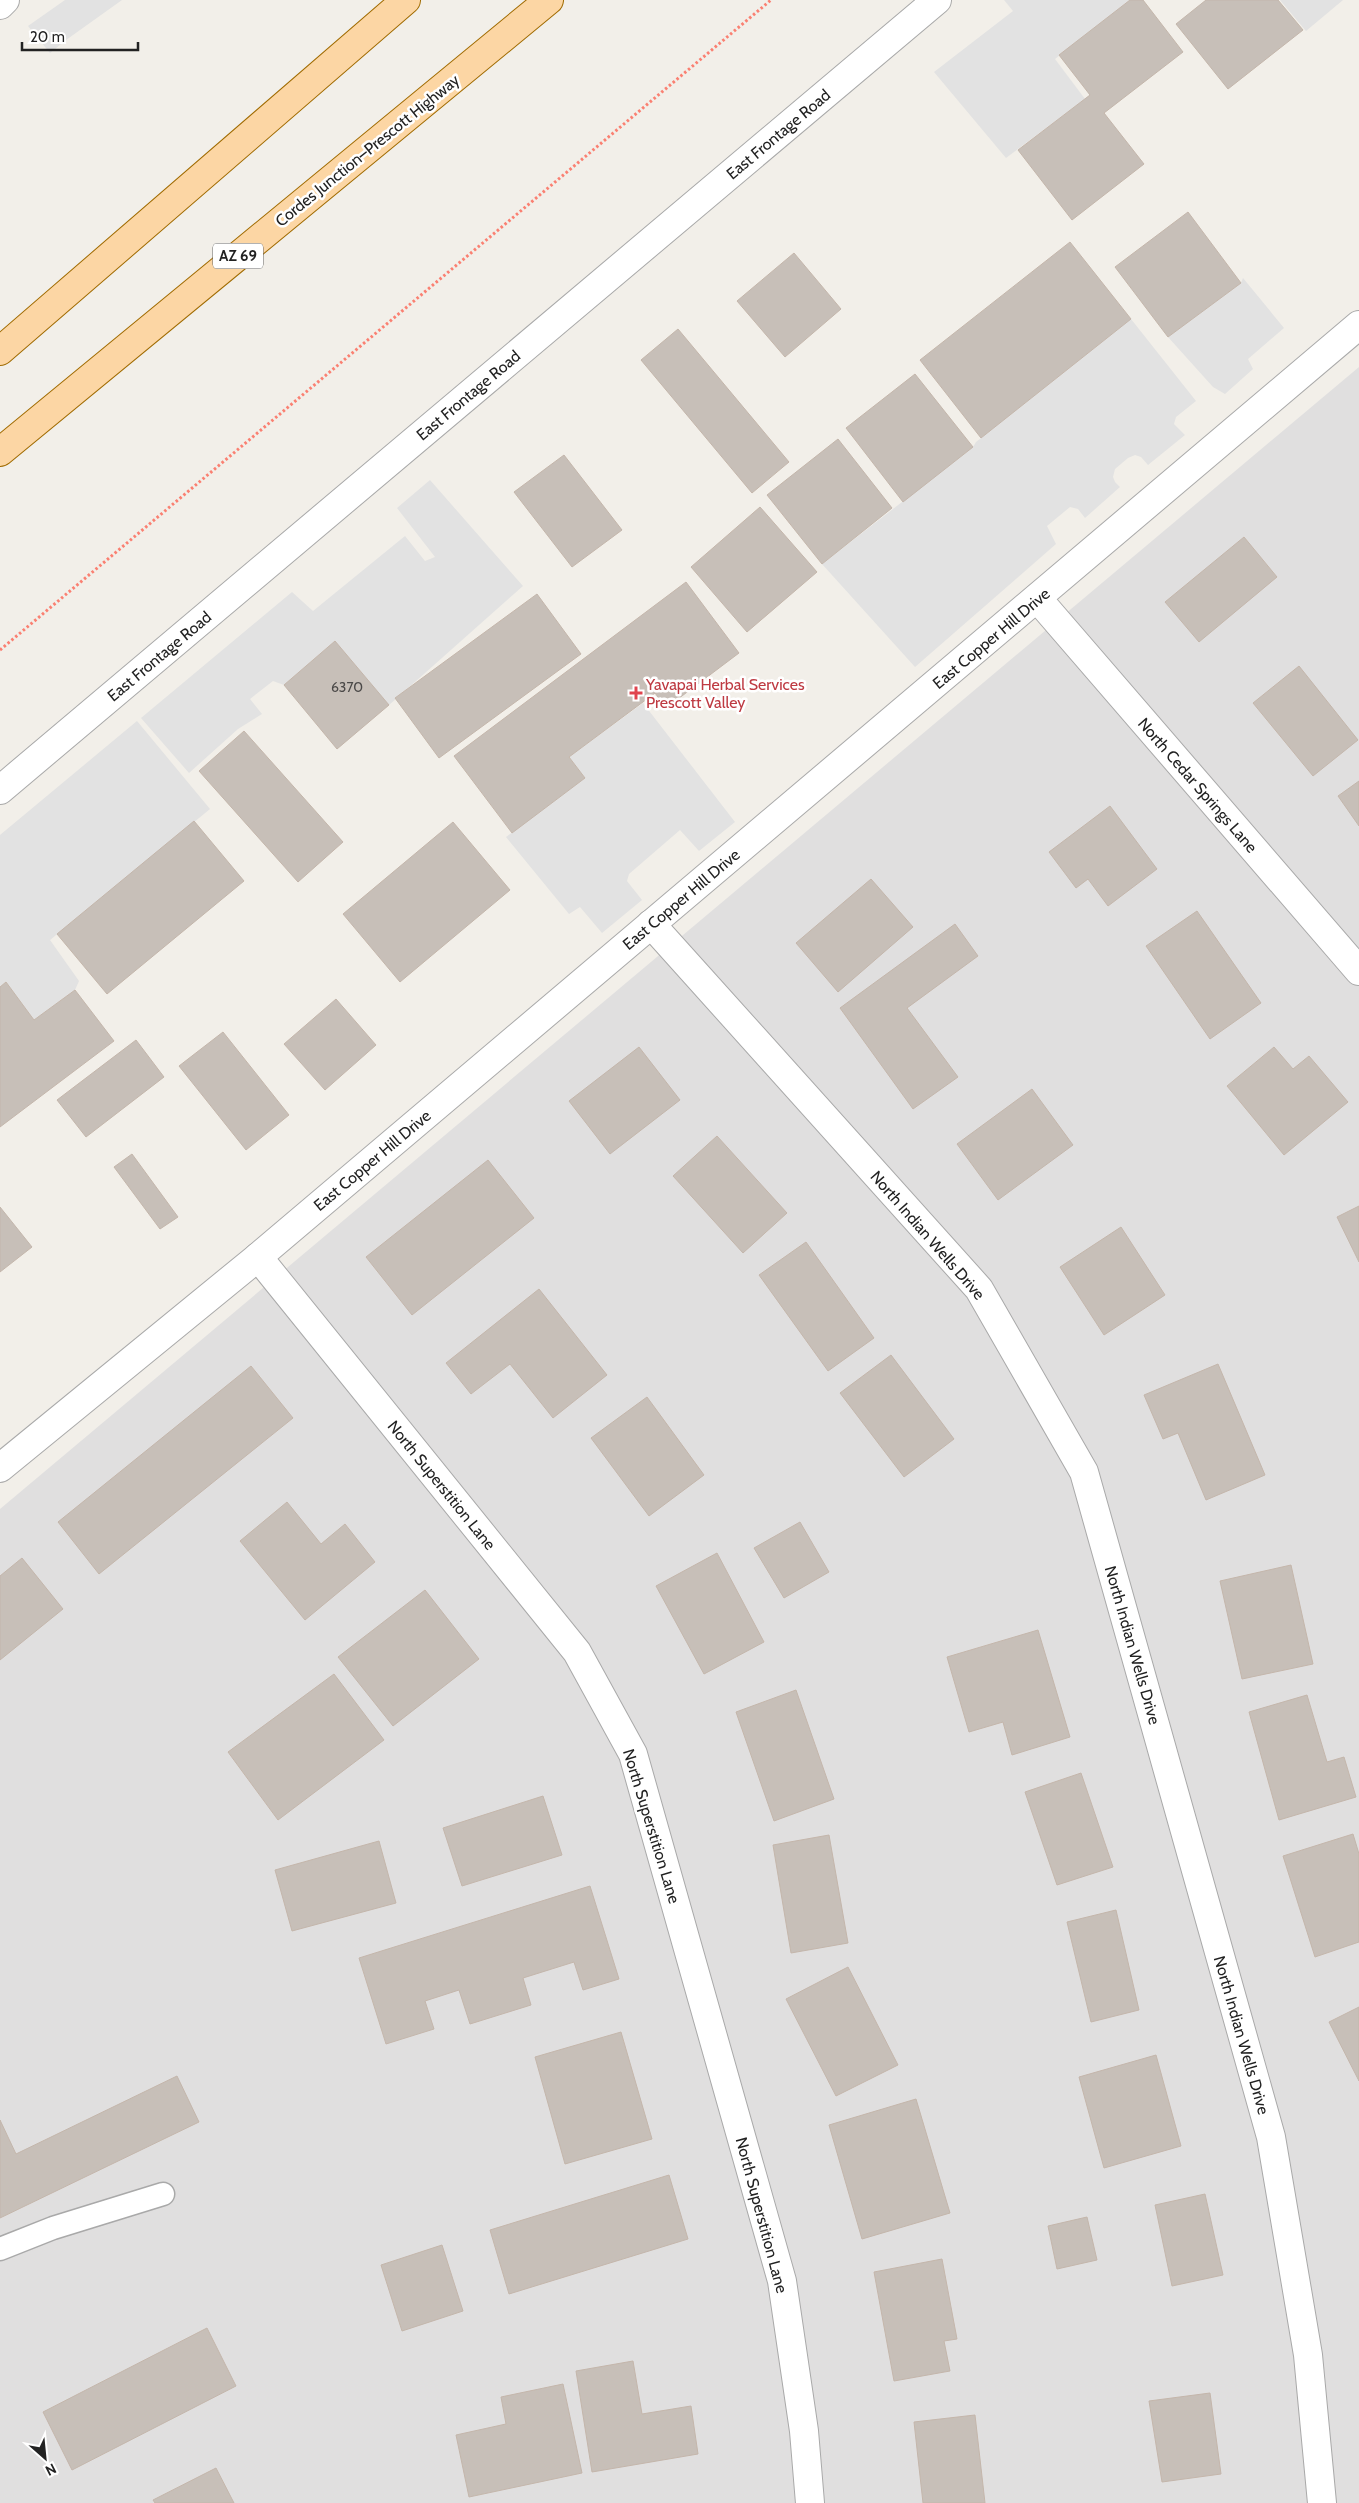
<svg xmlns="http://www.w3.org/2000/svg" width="1359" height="2503" font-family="Cabin,sans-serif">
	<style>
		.residential { fill: #e0dfdf }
		.parking { fill: #e2e2e2 }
		.building { fill: #c7bfb8; stroke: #c4b6ab }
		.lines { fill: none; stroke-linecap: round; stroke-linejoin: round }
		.service-casing { stroke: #a9a9a9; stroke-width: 25 }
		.minor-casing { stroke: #a9a9a9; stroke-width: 30 }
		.primary-casing { stroke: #a06b00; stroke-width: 30 }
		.path { stroke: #fa8072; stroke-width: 3; stroke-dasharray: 2.5 2.5; stroke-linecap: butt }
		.service { stroke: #fff; stroke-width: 22 }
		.minor { stroke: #fff; stroke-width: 28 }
		.primary { stroke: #fcd6a4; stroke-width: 28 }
		.health-dot { fill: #e0444e; stroke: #fff; stroke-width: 2 }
		.labels { text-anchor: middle; stroke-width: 5; stroke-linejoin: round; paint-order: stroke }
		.number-label { font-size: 14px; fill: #4b4948 }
		.shield { fill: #fff; stroke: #646464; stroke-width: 1 }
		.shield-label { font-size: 15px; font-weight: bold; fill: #222 }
		.street-label { font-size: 16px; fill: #222; stroke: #fff }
		.health-label { font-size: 16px; fill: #be3a42; stroke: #fff; text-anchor: start }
	</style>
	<rect width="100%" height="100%" fill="#f2efe9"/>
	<polygon class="residential" points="1359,367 1359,2503 0,2503 0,1509"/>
	<g class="parking">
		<polygon points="65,0 122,0 66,40 50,53 28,26"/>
		<polygon points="1004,0 1130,0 1055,59 1085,99 1006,158 934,72 1013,11"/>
		<polygon points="1280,0 1343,0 1306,31"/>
		<polygon points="1243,278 1284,328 1248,359 1253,369 1225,394 1213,387 1168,337 1241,283"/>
		<polygon points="1131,319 1196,401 1176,417 1174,424 1185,435 1148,465 1141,457 1135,455 1128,458 1115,469 1113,477 1115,482 1120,487 1085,518 1078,509 1070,507 1047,526 1056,544 915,667 822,564 973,447 976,442"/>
		<polygon points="430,480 523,586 389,705 335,641 284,685 273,681 250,699 262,714 238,729 189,773 141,718 292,592 313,611 405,536 425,561 435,557 397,508"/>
		<polygon points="643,703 735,822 699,851 680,830 629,874 627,881 642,900 602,933 580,907 569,914 506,837 585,778 569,757"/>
		<polygon points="137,721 210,809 50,940 79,981 75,990 34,1020 6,982 0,987 0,835"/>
	</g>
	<g class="building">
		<polygon points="1130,0 1143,0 1183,52 1104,113 1144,164 1072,220 1018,150 1090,95 1059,55"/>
		<polygon points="1206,0 1278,0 1303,30 1228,89 1176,24"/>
		<polygon points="1188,212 1241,283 1168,337 1115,267"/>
		<polygon points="1070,242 1131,319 981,438 920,360"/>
		<polygon points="794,253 841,309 785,357 737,301"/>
		<polygon points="678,329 789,462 752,493 641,360"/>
		<polygon points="915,374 973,447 903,502 846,428"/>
		<polygon points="838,439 892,508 822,564 767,495"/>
		<polygon points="564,455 622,530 572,567 514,492"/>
		<polygon points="760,507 817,572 747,632 691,567"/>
		<polygon points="1244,537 1277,577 1199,642 1165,602"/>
		<polygon points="686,582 739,653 666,708 655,693 569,757 585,778 512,833 454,756"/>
		<polygon points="537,594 581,654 439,758 395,698"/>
		<polygon points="335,641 389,705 337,749 284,685"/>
		<polygon points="1299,666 1358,740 1313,776 1253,703"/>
		<polygon points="244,731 343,842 298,882 199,771"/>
		<polygon points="1359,781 1359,826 1338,796"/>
		<polygon points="1110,806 1157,869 1108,906 1088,879 1076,888 1049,852"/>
		<polygon points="194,821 244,881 107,994 57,934"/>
		<polygon points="453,822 510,890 400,982 343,914"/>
		<polygon points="871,879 913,927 838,992 796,943"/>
		<polygon points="1197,911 1261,1003 1210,1039 1146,946"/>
		<polygon points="955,924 978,956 907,1008 958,1077 913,1109 840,1008"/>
		<polygon points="6,982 34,1020 75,990 114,1041 0,1127 0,987"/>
		<polygon points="336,999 376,1045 325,1090 284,1044"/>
		<polygon points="223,1032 289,1115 246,1150 179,1066"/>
		<polygon points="136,1040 164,1077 86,1137 57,1100"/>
		<polygon points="639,1047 680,1100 610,1154 569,1101"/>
		<polygon points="1274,1047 1293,1069 1309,1056 1348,1102 1284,1155 1227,1086"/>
		<polygon points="1032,1089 1073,1145 998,1200 957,1144"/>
		<polygon points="717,1136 787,1213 743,1253 673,1176"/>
		<polygon points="132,1154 178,1217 160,1229 114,1167"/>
		<polygon points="488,1160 534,1218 412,1315 366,1257"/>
		<polygon points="1359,1206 1359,1262 1337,1217"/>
		<polygon points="0,1207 32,1247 0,1272"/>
		<polygon points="1121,1227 1165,1295 1104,1335 1060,1267"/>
		<polygon points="806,1242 874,1338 828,1371 759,1275"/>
		<polygon points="539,1289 607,1375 553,1418 510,1364 471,1394 446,1363"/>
		<polygon points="891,1355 954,1439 904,1477 840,1393"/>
		<polygon points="1218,1364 1265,1475 1206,1500 1178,1433 1163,1439 1144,1395"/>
		<polygon points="251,1366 293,1418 99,1574 58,1522"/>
		<polygon points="647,1397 704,1475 649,1516 591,1438"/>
		<polygon points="287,1502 321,1544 345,1524 375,1562 305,1620 240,1541"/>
		<polygon points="800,1522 829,1572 784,1598 754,1548"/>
		<polygon points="717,1553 764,1642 704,1674 656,1586"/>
		<polygon points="22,1558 63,1609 0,1660 0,1576"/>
		<polygon points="1291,1565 1313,1664 1242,1679 1220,1581"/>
		<polygon points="425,1590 479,1659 393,1726 338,1657"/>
		<polygon points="1038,1630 1070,1737 1012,1755 1003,1722 969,1732 947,1657"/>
		<polygon points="334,1674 384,1740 278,1820 228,1752"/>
		<polygon points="796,1690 834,1799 774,1821 736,1712"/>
		<polygon points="1307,1695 1327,1762 1344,1757 1356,1797 1279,1820 1249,1712"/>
		<polygon points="1081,1773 1113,1867 1057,1885 1025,1792"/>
		<polygon points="543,1796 562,1855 462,1886 443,1828"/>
		<polygon points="1353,1834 1359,1854 1359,1942 1315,1957 1283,1856"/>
		<polygon points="829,1835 848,1943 791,1953 773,1845"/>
		<polygon points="379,1841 396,1903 292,1931 275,1870"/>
		<polygon points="590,1886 619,1979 583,1990 574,1962 523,1978 531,2005 470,2024 459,1990 425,2001 434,2029 386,2044 359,1958"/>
		<polygon points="1116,1910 1139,2010 1091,2022 1067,1922"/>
		<polygon points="848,1967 898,2065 836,2096 786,1999"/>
		<polygon points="1359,2007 1359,2081 1329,2022"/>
		<polygon points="621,2032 652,2139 565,2164 535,2057"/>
		<polygon points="1156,2055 1181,2146 1104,2168 1079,2077"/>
		<polygon points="177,2076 199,2122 0,2218 0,2120 16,2154"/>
		<polygon points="916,2099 950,2213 862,2239 829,2125"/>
		<polygon points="669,2175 688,2239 509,2294 490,2230"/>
		<polygon points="1205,2194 1223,2275 1172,2286 1155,2205"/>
		<polygon points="1087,2217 1097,2260 1057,2269 1048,2226"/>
		<polygon points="442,2245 463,2311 402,2331 381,2265"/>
		<polygon points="942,2259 957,2339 944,2341 950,2371 894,2381 874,2272"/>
		<polygon points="207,2328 236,2386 72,2470 43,2412"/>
		<polygon points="633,2361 642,2414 691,2406 698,2454 592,2472 576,2371"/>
		<polygon points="563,2384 582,2473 469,2497 456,2435 506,2424 501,2397"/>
		<polygon points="1210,2393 1221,2474 1162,2482 1149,2401"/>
		<polygon points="975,2415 985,2503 923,2503 914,2422"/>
		<polygon points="216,2468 234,2503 155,2503 153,2500"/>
	</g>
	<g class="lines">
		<g class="service-casing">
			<polyline id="service" points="0,2249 53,2228 163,2194"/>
		</g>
		<g class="minor-casing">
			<g id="minor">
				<polyline points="0,5 5,0"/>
				<polyline points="1037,598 1359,971"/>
				<polyline points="0,790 937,0"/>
				<polyline points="651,924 979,1289 1084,1472 1271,2137 1308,2355 1322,2503"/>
				<polyline points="258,1257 577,1652 633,1754 782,2281 804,2431 810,2503"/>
				<polyline points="0,1468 258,1257 1359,325"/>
			</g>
		</g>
		<g class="primary-casing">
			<g id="primary">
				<polyline points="0,351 406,0"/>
				<polyline points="0,452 549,0"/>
			</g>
		</g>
		<polyline class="path" points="0,650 771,0"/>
		<use href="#service" class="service"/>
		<use href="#minor" class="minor"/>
		<use href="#primary" class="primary"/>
	</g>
	<path class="health-dot" d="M633.5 685.5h5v5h5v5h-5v5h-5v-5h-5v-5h5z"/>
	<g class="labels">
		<g class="number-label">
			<text x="347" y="692">6370</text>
		</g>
		<rect class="shield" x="213" y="243.5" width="50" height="25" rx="4"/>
		<g class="shield-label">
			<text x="238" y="261">AZ 69</text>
		</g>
		<g class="street-label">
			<text transform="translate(778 134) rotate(-40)" y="6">East Frontage Road</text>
			<text transform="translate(367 150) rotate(-39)" y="6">Cordes Junction–Prescott Highway</text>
			<text transform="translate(468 395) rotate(-40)" y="6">East Frontage Road</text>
			<text transform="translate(991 638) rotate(-40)" y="6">East Copper Hill Drive</text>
			<text transform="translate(159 656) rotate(-40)" y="6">East Frontage Road</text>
			<text transform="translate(1198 785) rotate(49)" y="6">North Cedar Springs Lane</text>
			<text transform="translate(681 899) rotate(-40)" y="6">East Copper Hill Drive</text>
			<text transform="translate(372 1160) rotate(-40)" y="6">East Copper Hill Drive</text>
			<text transform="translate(928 1235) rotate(49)" y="6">North Indian Wells Drive</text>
			<text transform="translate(442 1485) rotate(51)" y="6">North Superstition Lane</text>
			<text transform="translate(1133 1645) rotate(74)" y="6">North Indian Wells Drive</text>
			<text transform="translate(652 1826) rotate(73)" y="6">North Superstition Lane</text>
			<text transform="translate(1242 2035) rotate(74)" y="6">North Indian Wells Drive</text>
			<text transform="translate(762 2215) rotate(75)" y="6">North Superstition Lane</text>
		</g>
		<g class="health-label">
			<text x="646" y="690">Yavapai Herbal Services<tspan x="646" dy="18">Prescott Valley</tspan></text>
		</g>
	</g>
	<g transform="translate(45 2458) rotate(153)" stroke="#ffffff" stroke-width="4" paint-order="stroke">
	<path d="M0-4L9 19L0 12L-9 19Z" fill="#222222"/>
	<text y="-8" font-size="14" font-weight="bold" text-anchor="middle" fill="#222222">N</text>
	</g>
	<path d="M22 42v8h116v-8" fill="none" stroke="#222222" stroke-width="2.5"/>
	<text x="30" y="42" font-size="15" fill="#222222" stroke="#ffffff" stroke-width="4" paint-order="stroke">20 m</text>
</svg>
